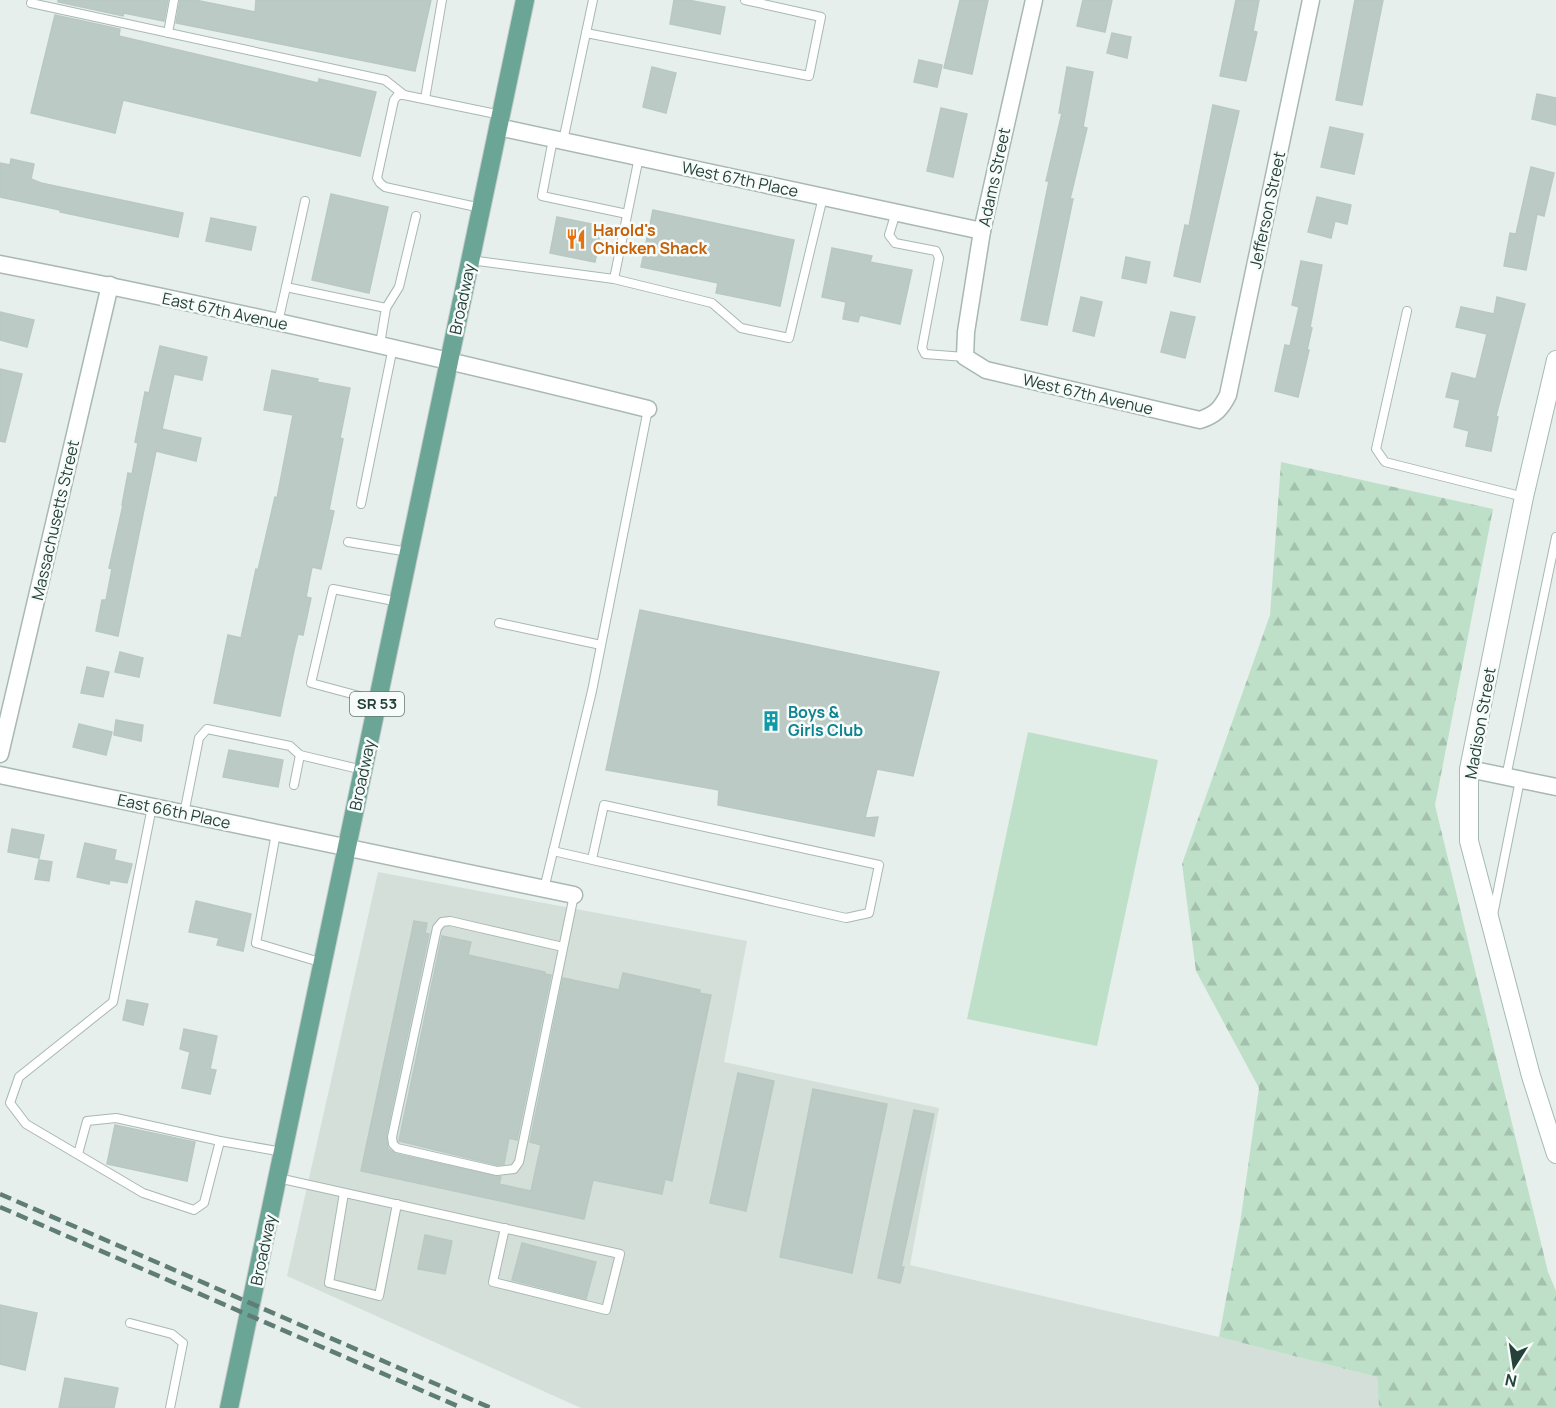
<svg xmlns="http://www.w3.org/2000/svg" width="1556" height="1408" font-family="Manrope,sans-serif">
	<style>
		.built { fill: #d4dfda }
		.forest { fill: url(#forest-firs) }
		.pitch { fill: #bfe0c8 }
		.building { fill: #bbcac4; stroke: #b8c9c2; stroke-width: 1.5 }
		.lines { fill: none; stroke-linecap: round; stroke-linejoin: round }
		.lane-casing { stroke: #a8b8b2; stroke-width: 10 }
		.street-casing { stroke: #a8b8b2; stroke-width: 19 }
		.secondary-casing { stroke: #a4bbb3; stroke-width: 20 }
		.primary-casing { stroke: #c2cac8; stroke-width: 20 }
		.lane { stroke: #fff; stroke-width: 8 }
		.street { stroke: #fff; stroke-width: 16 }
		.secondary { stroke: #fff; stroke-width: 18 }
		.primary { stroke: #6aa596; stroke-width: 18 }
		.rail { stroke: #5f7d75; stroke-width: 4.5; stroke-dasharray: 12 6; stroke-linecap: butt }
		.labels { text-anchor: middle; stroke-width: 5; stroke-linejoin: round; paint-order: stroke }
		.shield { fill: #f7fbf9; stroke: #637a73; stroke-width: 1.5 }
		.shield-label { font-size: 15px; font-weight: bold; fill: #24423a }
		.street-label { font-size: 16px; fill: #24423a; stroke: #f7fbf9 }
		.food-label { font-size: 16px; font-weight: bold; fill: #c56008; stroke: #f7fbf9; text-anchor: start }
		.culture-label { font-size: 16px; font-weight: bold; fill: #0d838f; stroke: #f7fbf9; text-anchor: start }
	</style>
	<defs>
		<pattern id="forest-firs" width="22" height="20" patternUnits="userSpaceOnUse" patternTransform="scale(1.5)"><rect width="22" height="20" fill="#bfe0c8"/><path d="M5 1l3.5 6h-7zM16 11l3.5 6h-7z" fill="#a4c1ad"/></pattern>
	</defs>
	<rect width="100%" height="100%" fill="#e6efeb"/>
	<polygon class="built" points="378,872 747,941 724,1062 939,1108 910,1265 1219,1337 1377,1377 1379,1408 581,1408 287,1276"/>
	<polygon class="forest" points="1281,462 1493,509 1435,805 1548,1272 1556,1291 1556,1408 1379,1408 1377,1377 1219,1337 1240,1224 1259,1088 1196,971 1182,864 1270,615"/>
	<polygon class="pitch" points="1028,732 1158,760 1097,1046 967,1019"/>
	<g class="building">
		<polygon points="58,0 168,0 164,21 124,13 123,16 58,2"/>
		<polygon points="180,0 195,0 255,12 256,0 431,0 415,71 176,23"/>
		<polygon points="674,0 688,0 725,7 720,34 670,24"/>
		<polygon points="960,0 988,0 972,74 944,68"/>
		<polygon points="1083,0 1112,0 1105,32 1077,26"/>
		<polygon points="1236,0 1259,0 1253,31 1257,32 1246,81 1220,76"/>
		<polygon points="1355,0 1383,0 1362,105 1336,100"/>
		<polygon points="55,15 120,29 119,36 318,83 319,79 376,92 360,156 123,100 115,133 31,113"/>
		<polygon points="1112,33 1131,37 1127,58 1107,53"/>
		<polygon points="919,60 942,65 937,87 914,82"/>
		<polygon points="652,67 676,73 666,113 643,107"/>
		<polygon points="1067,67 1093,72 1083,127 1087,128 1070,199 1073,199 1047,325 1021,320 1049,181 1046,181 1062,113 1059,113"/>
		<polygon points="1537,94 1556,98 1556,125 1532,119"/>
		<polygon points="1213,105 1239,111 1200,282 1174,276 1185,225 1189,226"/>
		<polygon points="941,108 967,114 953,177 927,171"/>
		<polygon points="1330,127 1363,134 1354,174 1321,167"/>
		<polygon points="11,159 34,164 31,179 41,183 183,213 178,237 60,212 60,210 0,197 0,163 10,165"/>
		<polygon points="1531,167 1554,173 1544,216 1537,214 1526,270 1504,266 1510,233 1516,234"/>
		<polygon points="331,194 388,207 369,293 312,280"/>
		<polygon points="1317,197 1351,205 1347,224 1335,221 1331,238 1308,232"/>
		<polygon points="653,210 794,240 780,306 716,293 718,283 641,267"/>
		<polygon points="557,217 602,226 595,262 550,253"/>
		<polygon points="211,218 256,227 251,250 206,241"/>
		<polygon points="832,248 872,256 870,262 912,270 900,324 860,315 858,322 843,319 846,302 822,297"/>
		<polygon points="1126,257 1150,262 1146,283 1122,278"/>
		<polygon points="1301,261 1322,265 1310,327 1312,328 1307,350 1309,350 1298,397 1275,391 1285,345 1290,346 1299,307 1292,305"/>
		<polygon points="1081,297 1102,302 1094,336 1073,331"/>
		<polygon points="1497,297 1525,304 1496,416 1498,417 1491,451 1466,446 1469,431 1454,427 1460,400 1446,397 1452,373 1476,379 1487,334 1456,327 1461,307 1494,314"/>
		<polygon points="0,312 34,320 27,347 0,340"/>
		<polygon points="1171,312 1195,317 1185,358 1161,352"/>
		<polygon points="160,346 207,357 202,380 174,374 162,429 201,438 196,461 156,451 118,636 96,631 102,600 106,600 112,569 109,568 123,505 122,505 128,473 132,474 138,443 135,442 145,392 149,393"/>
		<polygon points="0,369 22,374 5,442 0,441"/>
		<polygon points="272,370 318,379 317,382 350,388 340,438 343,439 329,510 334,511 321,569 312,567 306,597 311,598 303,635 298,634 294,650 280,716 214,703 228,635 241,638 256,569 258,570 275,497 277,498 293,415 264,410"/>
		<polygon points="640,610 939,672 913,776 877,769 865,818 878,817 874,836 718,805 719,790 606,770"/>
		<polygon points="120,652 143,658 139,677 115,672"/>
		<polygon points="87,667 109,672 103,697 81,693"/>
		<polygon points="116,720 143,725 141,741 114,735"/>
		<polygon points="79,724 112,732 106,755 73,747"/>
		<polygon points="229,750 283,760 278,787 223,777"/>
		<polygon points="12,829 44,835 39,858 8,852"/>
		<polygon points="85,843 116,850 114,860 132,864 127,883 110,880 109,884 77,877"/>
		<polygon points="39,860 52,862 49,881 35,879"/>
		<polygon points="196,901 251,914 243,951 217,945 219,938 189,932"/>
		<polygon points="414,921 427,923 425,933 429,934 386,1136 388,1149 396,1154 501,1177 499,1184 531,1191 541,1145 530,1142 563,978 619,990 623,973 700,990 699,993 711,995 672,1181 665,1179 662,1194 593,1180 584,1219 361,1171"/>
		<polygon points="442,936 471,942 468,955 545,972 545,974 551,975 517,1140 509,1138 504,1164 497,1165 399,1141"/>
		<polygon points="127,1000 148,1004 143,1025 123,1020"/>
		<polygon points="184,1029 217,1036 210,1069 216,1070 210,1094 182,1088 190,1052 180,1049"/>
		<polygon points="738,1073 774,1081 746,1211 710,1203"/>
		<polygon points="813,1089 887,1104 852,1273 780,1257"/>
		<polygon points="914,1110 934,1114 901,1267 904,1267 900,1283 878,1278"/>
		<polygon points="115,1125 195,1142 187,1181 107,1164"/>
		<polygon points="425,1235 452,1241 445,1274 418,1269"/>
		<polygon points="522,1243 596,1262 586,1299 512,1280"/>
		<polygon points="0,1305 37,1313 25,1370 0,1364"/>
		<polygon points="65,1378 118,1388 114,1408 59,1408"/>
	</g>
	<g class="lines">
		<g class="lane-casing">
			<g id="lane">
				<polyline points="31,3 385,80 404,95"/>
				<polyline points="168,33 174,0"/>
				<polyline points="586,33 809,76 821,17 745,0"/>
				<polyline points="425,99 442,0"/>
				<polyline points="553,139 542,196 627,214"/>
				<polyline points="563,141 593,0"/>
				<polyline points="305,201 286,287 386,308"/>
				<polyline points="481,208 385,187 380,183 377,178 394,100 398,95 404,95 501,115"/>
				<polyline points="896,212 889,235 895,243 936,251 939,258 922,348 925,354 965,357"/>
				<polyline points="470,260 614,279 639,157"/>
				<polyline points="614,279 712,303 741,328 789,338 823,197"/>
				<polyline points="1407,311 1376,449 1385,462 1524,497"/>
				<polyline points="278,322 286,287"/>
				<polyline points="380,344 386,308 399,287 416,216"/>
				<polyline points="361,504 393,347"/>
				<polyline points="348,542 409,552"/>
				<polyline points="499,623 601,645"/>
				<polyline points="378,701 311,683 333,589 399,602"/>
				<polyline points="1506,777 1556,537"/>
				<polyline points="294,785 300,755"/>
				<polyline points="152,807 113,1002 19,1077 10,1103 26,1124 143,1193 194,1210 204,1203 220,1141 283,1152"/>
				<polyline points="184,814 199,738 207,729 290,746 300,755 363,770"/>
				<polyline points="276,833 256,943 323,963"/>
				<polyline points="553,851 846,918 869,913 879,865 604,805 592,859"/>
				<polyline points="544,889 592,691 648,409"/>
				<polyline points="1493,915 1520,780"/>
				<polyline points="563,947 450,921 442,922 437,928 392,1137 393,1144 397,1148 497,1171 514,1169 519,1162 574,895"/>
				<polyline points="78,1154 87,1121 116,1118 220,1141"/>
				<polyline points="278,1178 620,1254 606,1310 493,1282 505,1228"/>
				<polyline points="344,1193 329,1283 379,1296 397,1204"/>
				<polyline points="130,1323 172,1334 183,1343 170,1408"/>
			</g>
		</g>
		<g class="street-casing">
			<g id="street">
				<path d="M1034,0L982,231L966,332L965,357L986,370L1200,420C1215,415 1221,409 1228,395L1311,0"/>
				<polyline points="498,127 982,231"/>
				<path d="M0,264C217,306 433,356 648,409"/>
				<polyline points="0,754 110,285"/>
				<polyline points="1469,769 1556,787"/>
				<polyline points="0,775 574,895"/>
			</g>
		</g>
		<g class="secondary-casing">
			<polyline id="secondary" points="1556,360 1524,497 1469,769 1469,841 1531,1076 1556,1154"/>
		</g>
		<g class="primary-casing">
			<polyline id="primary" points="229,1408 525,0"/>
		</g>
		<use href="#lane" class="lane"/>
		<use href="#street" class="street"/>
		<use href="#secondary" class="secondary"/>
		<use href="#primary" class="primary"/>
		<g class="rail">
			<polyline points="0,1194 491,1408"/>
			<polyline points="0,1207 462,1408"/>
		</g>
	</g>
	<defs>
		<g id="restaurant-bare" transform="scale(1.62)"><path d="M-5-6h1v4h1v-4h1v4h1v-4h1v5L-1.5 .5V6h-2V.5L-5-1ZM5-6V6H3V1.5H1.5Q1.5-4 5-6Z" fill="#e8710a" stroke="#f7fbf9" stroke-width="2.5" paint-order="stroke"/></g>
		<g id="building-bare" transform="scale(1.62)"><path d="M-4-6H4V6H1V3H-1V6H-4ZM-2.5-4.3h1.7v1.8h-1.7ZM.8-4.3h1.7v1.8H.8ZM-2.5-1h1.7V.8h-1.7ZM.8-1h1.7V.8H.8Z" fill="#0f9aa8" stroke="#f7fbf9" stroke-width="2.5" paint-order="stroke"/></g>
	</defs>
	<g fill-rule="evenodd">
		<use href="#restaurant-bare" x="576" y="239"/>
		<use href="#building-bare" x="771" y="721"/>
	</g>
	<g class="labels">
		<rect class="shield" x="350" y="692" width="54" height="24" rx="4.5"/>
		<g class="shield-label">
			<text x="377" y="709">SR 53</text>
		</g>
		<g class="street-label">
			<text transform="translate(994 177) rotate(-78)" y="6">Adams Street</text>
			<text transform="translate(740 179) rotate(12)" y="6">West 67th Place</text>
			<text transform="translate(1267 210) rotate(-78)" y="6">Jefferson Street</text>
			<text transform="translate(462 299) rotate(-78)" y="6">Broadway</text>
			<text transform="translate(225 311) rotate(12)" y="6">East 67th Avenue</text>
			<text transform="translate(1088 394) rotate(13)" y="6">West 67th Avenue</text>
			<text transform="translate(55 520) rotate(-77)" y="6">Massachusetts Street</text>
			<text transform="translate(1480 723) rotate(-80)" y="6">Madison Street</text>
			<text transform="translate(362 775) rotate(-78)" y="6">Broadway</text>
			<text transform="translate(174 811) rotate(12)" y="6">East 66th Place</text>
			<text transform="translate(263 1250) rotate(-78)" y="6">Broadway</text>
		</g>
		<g class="food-label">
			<text x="593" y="236">Harold's<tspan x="593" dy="18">Chicken Shack</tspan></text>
		</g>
		<g class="culture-label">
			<text x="788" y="718">Boys &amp;<tspan x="788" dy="18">Girls Club</tspan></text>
		</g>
	</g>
	<g transform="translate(1514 1366) rotate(192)" stroke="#f7fbf9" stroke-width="4.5" paint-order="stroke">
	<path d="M0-4.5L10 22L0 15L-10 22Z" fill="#24423a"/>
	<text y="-9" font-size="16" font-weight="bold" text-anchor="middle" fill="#24423a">N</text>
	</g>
</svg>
